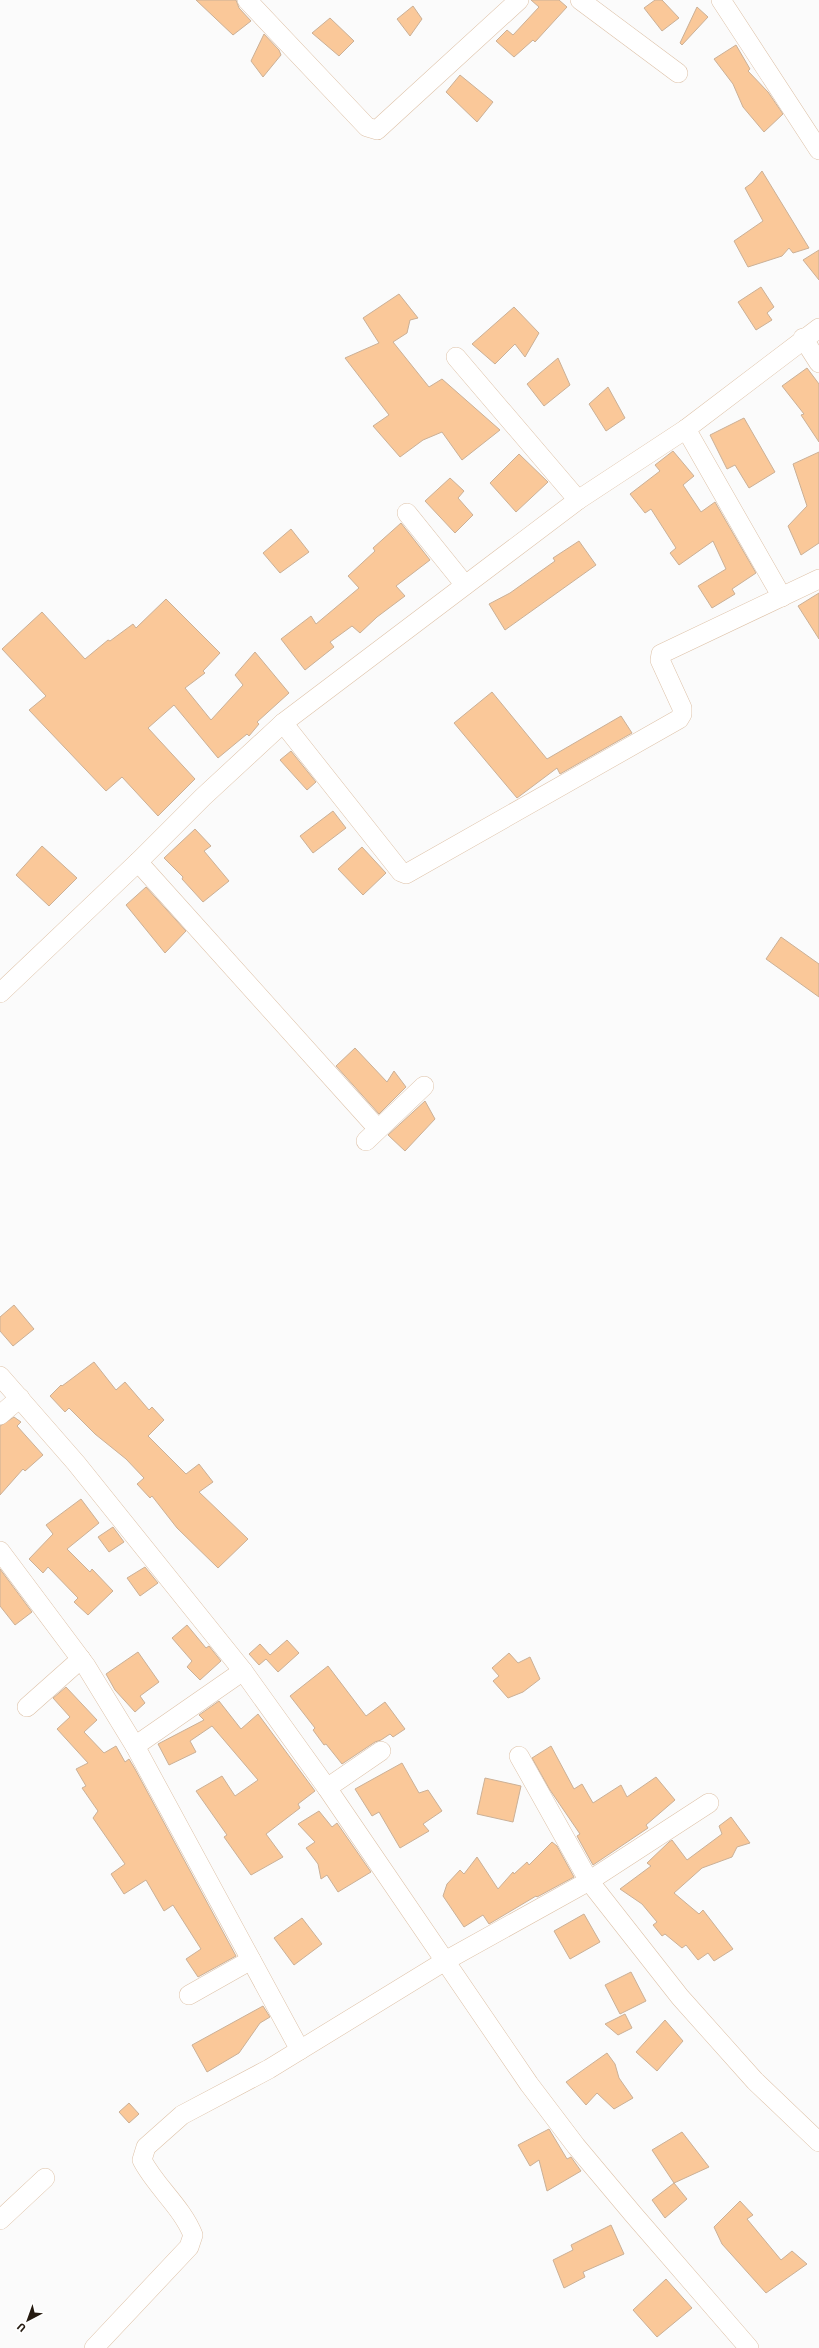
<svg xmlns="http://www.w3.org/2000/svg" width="819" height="2348" font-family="Signika,sans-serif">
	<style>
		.building { fill: #fac899; stroke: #cbb096 }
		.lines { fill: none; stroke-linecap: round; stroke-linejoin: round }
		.minor-casing { stroke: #dec2a8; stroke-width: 20 }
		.minor { stroke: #fff; stroke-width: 19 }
	</style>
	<rect width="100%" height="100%" fill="#fbfbfb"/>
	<g class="building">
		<polygon points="196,0 236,0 239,8 251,21 233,35"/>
		<polygon points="531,0 559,0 567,7 535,42 533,40 514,57 496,41 507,30 513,35 539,7"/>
		<polygon points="655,0 662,0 679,18 662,31 644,8"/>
		<polygon points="413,6 422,19 410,36 397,19"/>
		<polygon points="697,7 708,17 682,45 680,43"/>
		<polygon points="330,18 354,41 339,56 312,33"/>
		<polygon points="264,34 279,50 281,55 263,77 251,61"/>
		<polygon points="736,45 750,69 748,71 768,92 783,114 764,132 743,107 733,84 714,59"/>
		<polygon points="460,75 493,102 477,122 446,92"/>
		<polygon points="762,171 809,248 793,253 789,248 782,256 748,267 734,241 763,221 745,188 752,183"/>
		<polygon points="819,250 819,280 803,260"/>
		<polygon points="761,287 774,307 767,313 772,320 756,330 738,302"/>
		<polygon points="399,294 418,318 410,320 407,333 393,342 429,387 442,379 500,430 462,460 442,432 423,440 400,457 373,426 389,415 345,358 379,343 363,318"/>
		<polygon points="514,307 539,333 525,357 515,344 495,364 472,344"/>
		<polygon points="558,358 570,385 544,406 527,384"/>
		<polygon points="807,368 819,384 819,442 801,415 804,414 782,386"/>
		<polygon points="608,387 625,418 606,431 589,404"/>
		<polygon points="744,418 775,472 749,488 735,465 727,469 710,435"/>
		<polygon points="673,451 694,476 683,485 701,512 715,502 756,573 732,589 735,594 712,608 698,586 726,569 713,541 679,565 670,553 676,548 651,509 645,513 630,494 660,471 655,465"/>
		<polygon points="819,452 819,543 801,555 788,526 807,506 793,464"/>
		<polygon points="519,454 548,482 516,512 490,483"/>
		<polygon points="450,478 464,491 458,498 473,515 455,533 425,501"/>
		<polygon points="401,523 430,560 396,586 405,596 377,617 360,633 352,626 330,642 334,647 305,670 281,639 311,616 316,624 359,588 348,576 375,551 373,548"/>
		<polygon points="291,529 309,552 280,573 263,553"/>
		<polygon points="579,541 596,565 505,630 489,604 510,593 555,561 553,558"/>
		<polygon points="819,593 819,639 798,606"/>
		<polygon points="166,599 220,653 203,671 205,673 185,688 211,720 243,685 235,675 255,652 289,693 257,722 259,724 249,736 247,734 218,758 174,705 148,728 195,779 158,816 122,777 106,791 29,710 46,696 2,649 42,612 85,659 108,640 110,641 133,624 136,628"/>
		<polygon points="492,692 547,759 621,716 632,733 560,774 557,768 517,798 454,723"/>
		<polygon points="291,751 316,782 307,790 280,760"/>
		<polygon points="333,811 346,828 313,853 300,836"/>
		<polygon points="195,829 211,846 204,851 229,881 203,902 182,879 183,877 164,858"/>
		<polygon points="42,846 77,878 49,906 16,875"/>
		<polygon points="362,847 386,873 363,895 338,869"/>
		<polygon points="146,887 186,931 165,953 126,905"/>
		<polygon points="781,937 819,964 819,997 766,959"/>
		<polygon points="355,1048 387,1082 394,1071 406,1087 379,1114 336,1066"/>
		<polygon points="425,1101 435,1119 405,1151 388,1135"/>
		<polygon points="14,1305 34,1329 13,1346 0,1331 0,1317"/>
		<polygon points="94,1362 116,1390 125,1382 149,1410 152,1407 164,1420 148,1436 186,1474 199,1464 213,1482 199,1492 248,1539 218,1568 177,1528 152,1496 150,1498 137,1484 144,1478 126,1459 95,1434 69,1408 65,1412 50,1396 61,1385 62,1386"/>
		<polygon points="14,1417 21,1422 17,1426 43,1455 25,1471 23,1469 0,1495 0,1426"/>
		<polygon points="81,1499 99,1523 67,1549 90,1572 92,1569 113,1591 88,1615 74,1602 78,1598 48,1567 43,1573 29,1559 53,1534 46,1525"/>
		<polygon points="113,1527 124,1542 109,1552 98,1537"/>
		<polygon points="145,1567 158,1583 140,1596 127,1578"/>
		<polygon points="0,1569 32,1612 15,1625 0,1606"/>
		<polygon points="187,1625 206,1648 209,1646 221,1661 200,1680 187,1667 192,1661 172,1638"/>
		<polygon points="287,1640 299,1653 278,1672 266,1659 259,1665 249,1654 260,1644 270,1655"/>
		<polygon points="138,1652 159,1682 140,1696 145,1703 135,1712 115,1690 106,1674"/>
		<polygon points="509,1653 518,1663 530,1657 540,1679 523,1692 508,1698 493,1681 499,1676 492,1668"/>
		<polygon points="328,1666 366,1716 385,1702 405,1729 393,1737 390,1734 381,1740 375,1742 342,1764 326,1744 324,1745 313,1730 315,1728 290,1696"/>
		<polygon points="66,1687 97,1720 84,1732 104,1753 116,1746 125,1762 129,1759 135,1769 236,1956 198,1977 186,1959 201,1949 173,1905 164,1911 146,1880 124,1894 111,1874 125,1864 93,1818 98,1811 82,1788 86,1786 76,1769 88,1763 57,1729 70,1717 53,1698"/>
		<polygon points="219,1701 241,1729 258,1714 315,1791 298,1804 300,1808 266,1834 283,1857 251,1875 224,1837 227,1835 196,1791 222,1776 235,1796 258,1780 212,1726 190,1741 196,1752 169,1765 158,1744 204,1720 199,1715"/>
		<polygon points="551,1746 574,1789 582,1784 593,1803 621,1785 627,1797 656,1777 675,1800 646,1825 648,1828 593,1865 577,1836 580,1834 550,1790 532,1758"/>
		<polygon points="402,1763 419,1793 428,1790 442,1811 423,1824 429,1831 400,1848 379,1812 372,1816 355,1789"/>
		<polygon points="485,1778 521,1786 513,1822 477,1814"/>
		<polygon points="319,1811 332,1827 337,1823 371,1872 338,1892 327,1875 321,1879 318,1864 306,1848 315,1842 298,1824"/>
		<polygon points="731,1817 750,1843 737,1847 732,1857 702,1868 674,1893 699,1914 703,1910 733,1949 714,1961 708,1953 698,1960 686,1945 682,1948 665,1934 662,1936 653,1925 657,1922 642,1904 620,1889 651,1866 647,1863 669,1842 672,1840 687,1860 722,1834 719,1826"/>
		<polygon points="552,1842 557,1846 574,1877 537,1897 536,1896 489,1924 483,1915 464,1927 443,1896 447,1884 460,1870 464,1874 477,1857 498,1889 513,1872 514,1874 527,1862 529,1865"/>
		<polygon points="584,1914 600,1942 570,1959 554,1931"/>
		<polygon points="302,1918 322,1944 294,1965 274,1938"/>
		<polygon points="631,1972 646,2001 620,2014 605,1985"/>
		<polygon points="263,2006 270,2017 260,2023 239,2053 207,2072 192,2045"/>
		<polygon points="625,2014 632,2028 618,2035 605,2024"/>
		<polygon points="665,2020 683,2041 657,2071 636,2052"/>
		<polygon points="607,2053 615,2064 619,2078 633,2098 614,2109 597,2093 586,2105 566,2082"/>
		<polygon points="129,2103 139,2114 129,2123 119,2112"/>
		<polygon points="549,2129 567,2159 571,2157 581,2171 547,2191 539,2160 530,2166 518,2145"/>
		<polygon points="682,2132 709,2167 674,2183 652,2150"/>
		<polygon points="674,2183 687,2199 665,2218 652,2200"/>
		<polygon points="740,2201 753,2215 747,2219 781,2260 792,2251 807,2264 766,2293 722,2244 714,2227"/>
		<polygon points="611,2225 624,2254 583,2272 585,2277 564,2288 553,2260 573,2250 571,2245"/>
		<polygon points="666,2279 692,2308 657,2337 633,2310"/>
	</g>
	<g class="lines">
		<g class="minor-casing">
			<g id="minor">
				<polyline points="247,0 367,127 377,130 519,0"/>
				<polyline points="580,0 678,73"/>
				<polyline points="721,0 819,150"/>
				<polyline points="803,338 819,363"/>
				<polyline points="456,357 578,500"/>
				<polyline points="686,429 782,597"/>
				<polyline points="407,513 465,585"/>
				<polyline points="283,723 401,872 406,874 679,719 682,714 682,708 660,660 661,654 819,579"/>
				<polyline points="138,862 378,1129"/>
				<polyline points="0,993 138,862 203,797 283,723 578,500 686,429 819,328"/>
				<polyline points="366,1141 424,1086"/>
				<polyline points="0,1376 76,1463 243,1671 327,1788 529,2084 576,2146 633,2214 749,2348"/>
				<polyline points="0,1415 20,1398"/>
				<polyline points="0,1551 86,1666 135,1746 300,2050"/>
				<polyline points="27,1707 81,1659"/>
				<polyline points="135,1746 243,1671"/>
				<polyline points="519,1756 589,1881 680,1997 755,2081 819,2142"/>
				<polyline points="327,1788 381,1751"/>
				<polyline points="189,1995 251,1960"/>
				<polyline points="0,2220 45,2178"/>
				<path d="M94,2348L189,2247L193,2235C182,2207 156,2187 142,2160L146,2147L182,2115L269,2069L445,1961L589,1881L709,1803"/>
			</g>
		</g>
		<use href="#minor" class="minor"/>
	</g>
	<g transform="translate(28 2320) rotate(221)" stroke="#ffffff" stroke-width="3" paint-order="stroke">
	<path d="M0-3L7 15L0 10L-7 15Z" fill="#251b11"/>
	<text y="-6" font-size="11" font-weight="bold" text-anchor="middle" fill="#251b11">U</text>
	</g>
</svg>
